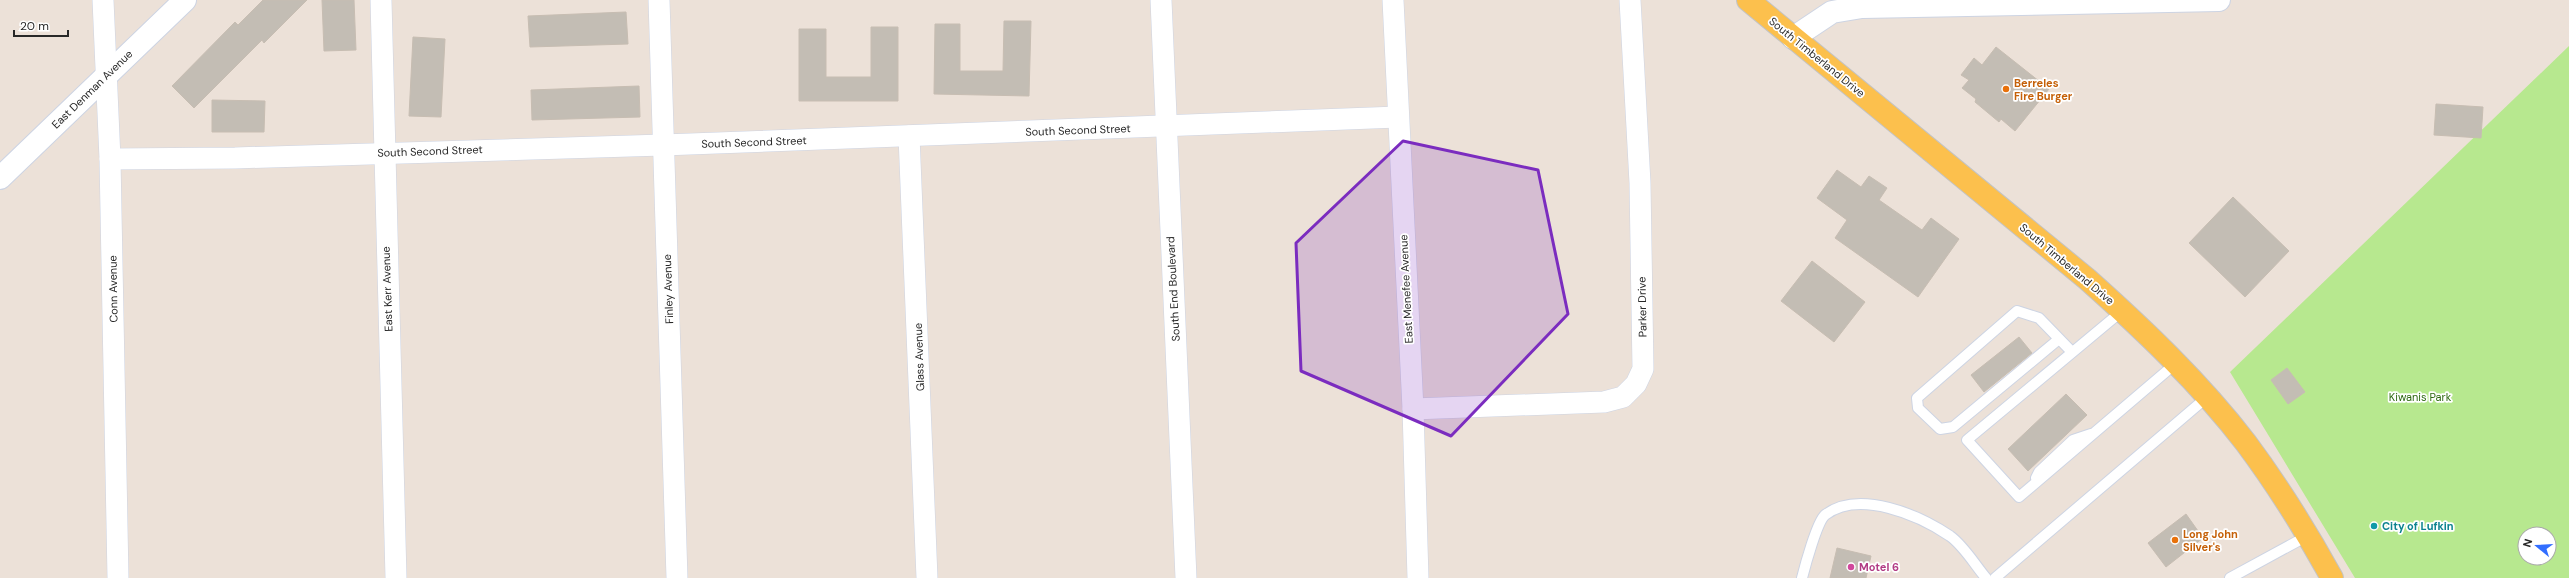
<svg xmlns="http://www.w3.org/2000/svg" width="2569" height="578" font-family="'DM Sans',sans-serif">
	<style>
		.green { fill: #b7e88f; fill-rule: evenodd }
		.building { fill: #c3bdb4; stroke: #c7bdb2 }
		.lines { fill: none; stroke-linecap: round; stroke-linejoin: round }
		.lane-casing { stroke: #cdd4e3; stroke-width: 12 }
		.street-casing { stroke: #cdd4e3; stroke-width: 22 }
		.secondary-casing { stroke: #cdd4e3; stroke-width: 24 }
		.primary-casing { stroke: #c3c3c3; stroke-width: 24 }
		.lane { stroke: #fff; stroke-width: 10 }
		.street { stroke: #fff; stroke-width: 21 }
		.secondary { stroke: #fff; stroke-width: 22 }
		.primary { stroke: #fcc04d; stroke-width: 22 }
		.marked { fill: #7b2cbf; fill-opacity: 0.2; stroke: #7b2cbf; stroke-width: 3; stroke-linejoin: round }
		.food-dot { fill: #e8710a; stroke: #fff; stroke-width: 1.5 }
		.culture-dot { fill: #0f9aa8; stroke: #fff; stroke-width: 1.5 }
		.hotel-dot { fill: #d1479c; stroke: #fff; stroke-width: 1.5 }
		.labels { text-anchor: middle; stroke-width: 3.5; stroke-linejoin: round; paint-order: stroke }
		.street-label { font-size: 11px; fill: #282828; stroke: #fff }
		.food-label { font-size: 11px; font-weight: bold; fill: #c56008; stroke: #fff; text-anchor: start }
		.park-label { font-size: 11px; fill: #2f6a13; stroke: #fff }
		.culture-label { font-size: 11px; font-weight: bold; fill: #0d838f; stroke: #fff; text-anchor: start }
		.hotel-label { font-size: 11px; font-weight: bold; fill: #b23c85; stroke: #fff; text-anchor: start }
	</style>
	<rect width="100%" height="100%" fill="#ece1d8"/>
	<path class="green" d="M2569,46V578H2355L2230,372ZM2525,534H2549V558H2525Z"/>
	<g class="building">
		<polygon points="263,0 307,0 264,43 262,40 194,108 172,86 235,22 238,25"/>
		<polygon points="322,0 354,0 356,50 324,51"/>
		<polygon points="626,12 628,44 530,47 528,16"/>
		<polygon points="1004,21 1031,21 1029,96 934,94 935,24 960,24 960,71 1003,71"/>
		<polygon points="871,27 898,27 898,101 799,101 799,29 826,29 826,77 871,77"/>
		<polygon points="413,37 445,39 441,117 409,116"/>
		<polygon points="1996,47 2049,89 2015,131 2001,119 1999,122 1975,102 1976,99 1962,88 1969,80 1961,75 1974,58 1982,65"/>
		<polygon points="639,86 640,117 532,120 531,90"/>
		<polygon points="212,100 265,101 264,132 212,132"/>
		<polygon points="2436,104 2483,107 2481,138 2434,135"/>
		<polygon points="1837,170 1861,187 1869,176 1887,188 1879,200 1922,230 1931,218 1959,239 1918,297 1835,238 1847,220 1817,198"/>
		<polygon points="2233,197 2289,251 2245,297 2189,243"/>
		<polygon points="1812,261 1865,302 1834,342 1781,301"/>
		<polygon points="2019,337 2032,353 1984,392 1971,375"/>
		<polygon points="2287,368 2305,392 2288,404 2271,380"/>
		<polygon points="2066,394 2087,415 2028,471 2008,449"/>
		<polygon points="2186,514 2203,538 2166,567 2148,543"/>
		<polygon points="1837,548 1871,556 1866,578 1830,578"/>
	</g>
	<g class="lines">
		<g class="lane-casing">
			<g id="lane">
				<polyline points="2122,311 1967,440 2019,497 2175,364"/>
				<polyline points="2059,339 1953,427 1940,429 1918,408 1917,398 2017,311 2039,318 2072,352"/>
				<polyline points="2036,478 2039,472 2073,440 2091,434"/>
				<path d="M1802,578C1805,566 1817,522 1825,515C1859,489 1919,515 1950,536C1964,546 1975,565 1986,578"/>
				<polyline points="1995,578 2206,398"/>
				<polyline points="2230,578 2309,535"/>
			</g>
		</g>
		<g class="street-casing">
			<g id="street">
				<polyline points="103,0 110,159 118,578"/>
				<polyline points="381,0 396,578"/>
				<polyline points="659,0 677,578"/>
				<polyline points="1161,0 1186,578"/>
				<polyline points="1393,0 1413,409 1418,578"/>
				<polyline points="909,136 927,578"/>
				<polyline points="110,159 235,158 663,145 1398,117"/>
				<polyline points="1413,409 1604,402 1623,397 1636,384 1643,369 1640,183 1630,0"/>
			</g>
		</g>
		<g class="secondary-casing">
			<g id="secondary">
				<polyline points="1793,38 1832,12 1862,7 2219,0"/>
				<polyline points="0,178 185,0"/>
			</g>
		</g>
		<g class="primary-casing">
			<path id="primary" d="M1748,0L2087,279C2143,329 2200,383 2246,443C2278,486 2306,531 2332,578"/>
		</g>
		<use href="#lane" class="lane"/>
		<use href="#street" class="street"/>
		<use href="#secondary" class="secondary"/>
		<use href="#primary" class="primary"/>
	</g>
	<path class="marked" d="M1403,141L1538,170L1568,314L1451,436L1301,371L1296,243Z"/>
	<g class="food-dot">
		<circle cx="2006" cy="89" r="4"/>
		<circle cx="2175" cy="540" r="4"/>
	</g>
	<circle class="culture-dot" cx="2374" cy="526" r="4"/>
	<circle class="hotel-dot" cx="1851" cy="567" r="4"/>
	<g class="labels">
		<g class="street-label">
			<text transform="translate(1817 57) rotate(39)" y="4">South Timberland Drive</text>
			<text transform="translate(92 89) rotate(-44)" y="4">East Denman Avenue</text>
			<text transform="translate(1078 130) rotate(-2)" y="4">South Second Street</text>
			<text transform="translate(754 142) rotate(-2)" y="4">South Second Street</text>
			<text transform="translate(430 151) rotate(-2)" y="4">South Second Street</text>
			<text transform="translate(2067 264) rotate(40)" y="4">South Timberland Drive</text>
			<text transform="translate(113 289) rotate(-91)" y="4">Conn Avenue</text>
			<text transform="translate(387 289) rotate(-92)" y="4">East Kerr Avenue</text>
			<text transform="translate(668 289) rotate(-92)" y="4">Finley Avenue</text>
			<text transform="translate(1173 289) rotate(-93)" y="4">South End Boulevard</text>
			<text transform="translate(1406 289) rotate(-93)" y="4">East Menefee Avenue</text>
			<text transform="translate(1642 307) rotate(-91)" y="4">Parker Drive</text>
			<text transform="translate(919 357) rotate(-92)" y="4">Glass Avenue</text>
		</g>
		<g class="food-label">
			<text x="2014" y="87">Berreles<tspan x="2014" dy="13">Fire Burger</tspan></text>
			<text x="2183" y="538">Long John<tspan x="2183" dy="13">Silver's</tspan></text>
		</g>
		<g class="park-label">
			<text x="2420" y="401">Kiwanis Park</text>
		</g>
		<g class="culture-label">
			<text x="2382" y="530">City of Lufkin</text>
		</g>
		<g class="hotel-label">
			<text x="1859" y="571">Motel 6</text>
		</g>
	</g>
	<g transform="translate(2537 546) rotate(288)"><circle r="19" fill="#ffffff" stroke="#a9a9a9"/>
	<path d="M0-3L7 15L0 10L-7 15Z" fill="#326eff"/>
	<text y="-6" font-size="11" font-weight="bold" text-anchor="middle" fill="#282828">N</text>
	</g>
	<path d="M14 30v6h54v-6" fill="none" stroke="#282828" stroke-width="2"/>
	<text x="20" y="30" font-size="12" fill="#282828" stroke="#ffffff" stroke-width="3" paint-order="stroke">20 m</text>
</svg>
